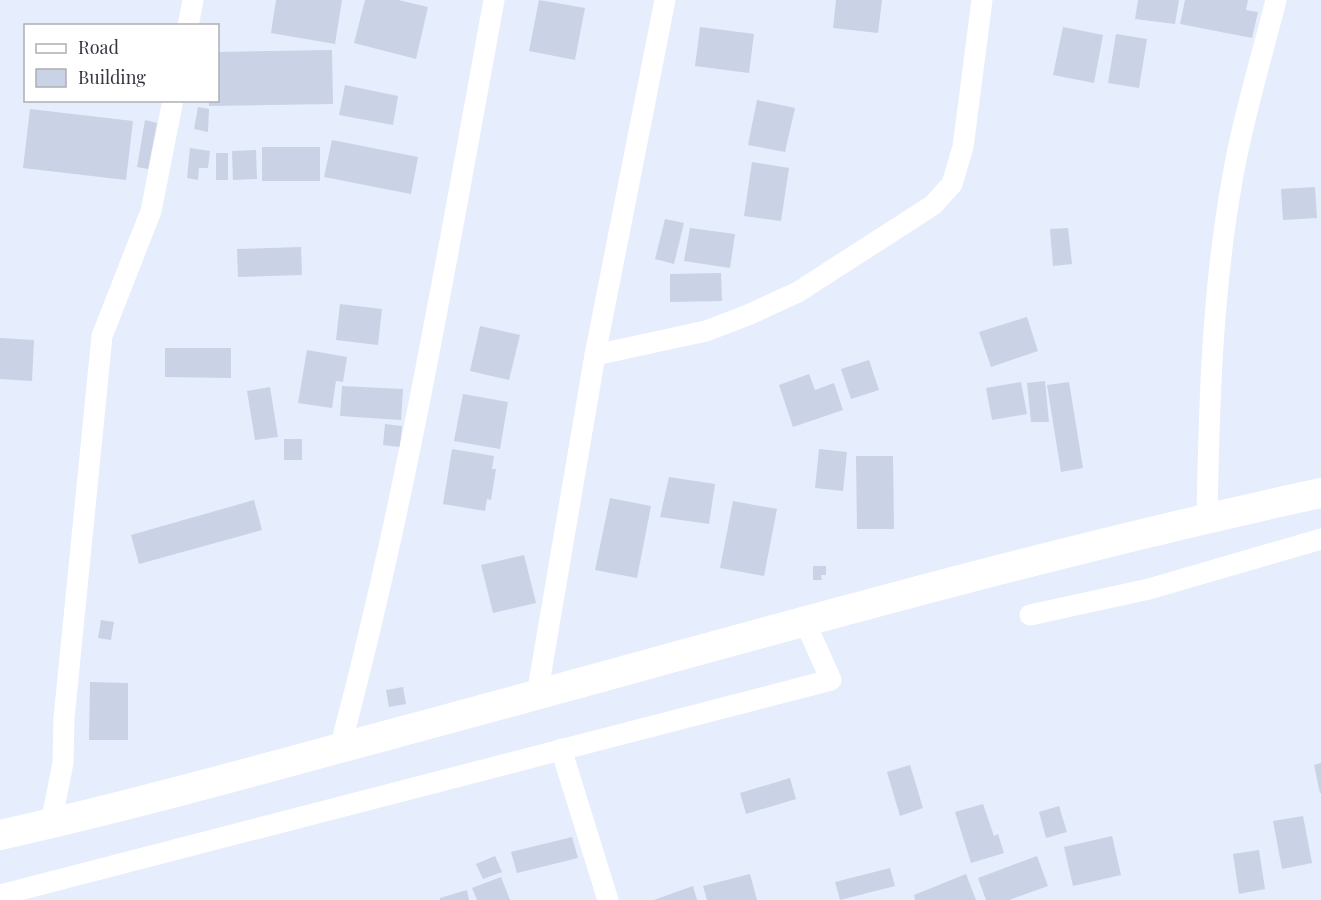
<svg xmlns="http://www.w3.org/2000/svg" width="1321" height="900" font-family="'Playfair Display',serif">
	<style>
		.building { fill: #cad2e6 }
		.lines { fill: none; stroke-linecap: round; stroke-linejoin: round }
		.street { stroke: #fff; stroke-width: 21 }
		.secondary { stroke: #fff; stroke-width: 30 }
	</style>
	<rect width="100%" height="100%" fill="#e6edfd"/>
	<g class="building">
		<polygon points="276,0 342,0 335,44 271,33"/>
		<polygon points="365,0 398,0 428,7 416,59 354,43"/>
		<polygon points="539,0 585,8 575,60 529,51"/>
		<polygon points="836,0 882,0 878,33 833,28"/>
		<polygon points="1138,0 1179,0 1175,24 1135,19"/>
		<polygon points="1185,0 1248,0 1246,10 1258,12 1252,38 1180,24"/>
		<polygon points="700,27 754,34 749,73 695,66"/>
		<polygon points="1063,27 1103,35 1094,83 1053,75"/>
		<polygon points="1116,34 1147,39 1139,88 1108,83"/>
		<polygon points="332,50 333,104 209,106 209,100 218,100 218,52"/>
		<polygon points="345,85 398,96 393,125 339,115"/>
		<polygon points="757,100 795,108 785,152 748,145"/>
		<polygon points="198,107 209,109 208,132 194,129"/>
		<polygon points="30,109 133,121 126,180 23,168"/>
		<polygon points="145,120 157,123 148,169 137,167"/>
		<polygon points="332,140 418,157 411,194 324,177"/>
		<rect x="262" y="147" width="58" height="34"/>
		<polygon points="190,148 210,151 208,168 199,168 198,180 187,178"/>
		<polygon points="256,150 257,179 233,180 232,151"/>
		<rect x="216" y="153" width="12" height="27"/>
		<polygon points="752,162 789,168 781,221 744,216"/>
		<polygon points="1315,187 1317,218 1283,220 1281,189"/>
		<polygon points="665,219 684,223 674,264 655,259"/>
		<polygon points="690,228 735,234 730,268 684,261"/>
		<polygon points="1068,228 1072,264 1053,266 1050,229"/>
		<polygon points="301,247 302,275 238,277 237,249"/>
		<polygon points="721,273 722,301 670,302 670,274"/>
		<polygon points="340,304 382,309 378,345 336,340"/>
		<polygon points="1027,317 1038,351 991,367 979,332"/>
		<polygon points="480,326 520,335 509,380 470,371"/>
		<polygon points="0,338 34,340 32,381 0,379"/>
		<polygon points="165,348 231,348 231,378 165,377"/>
		<polygon points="307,350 347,357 343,382 336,381 332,408 298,403"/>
		<polygon points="869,360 879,390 851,399 841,369"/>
		<polygon points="809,374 815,390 834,383 843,410 793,427 779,385"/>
		<polygon points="1045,381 1049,422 1031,422 1027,383"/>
		<polygon points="1021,382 1027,414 992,420 986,388"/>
		<polygon points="1069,382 1083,468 1061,472 1047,385"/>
		<polygon points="342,386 403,389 401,420 340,416"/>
		<polygon points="270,387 278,437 255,440 247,391"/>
		<polygon points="463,394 508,402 500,449 454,441"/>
		<polygon points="385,424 402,426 400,447 383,445"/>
		<rect x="284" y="439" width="18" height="21"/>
		<polygon points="452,449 494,456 492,469 496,469 491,500 487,499 485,511 443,504"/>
		<polygon points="819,449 847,452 843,491 815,488"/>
		<polygon points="856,456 893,456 894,529 857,529"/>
		<polygon points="669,477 715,484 709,524 660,517"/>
		<polygon points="610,498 651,506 637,578 595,570"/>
		<polygon points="254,500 262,530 139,564 131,535"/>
		<polygon points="733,501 777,509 764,576 720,568"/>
		<polygon points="524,555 536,603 493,613 481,565"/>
		<polygon points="813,566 826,566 826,575 821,575 822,580 813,580"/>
		<polygon points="101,620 114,622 111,640 98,638"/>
		<polygon points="90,682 128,683 128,740 89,740"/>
		<polygon points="403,687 406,704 389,707 386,690"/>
		<polygon points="1321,763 1321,793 1320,793 1314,765"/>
		<polygon points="910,765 923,808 900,816 887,772"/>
		<polygon points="790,778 796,799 746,814 740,793"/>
		<polygon points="983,804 994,836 998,834 1004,853 971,863 955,812"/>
		<polygon points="1059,806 1067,832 1046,838 1039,812"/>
		<polygon points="1303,816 1312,863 1282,869 1273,821"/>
		<polygon points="1112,836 1121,875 1073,886 1064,847"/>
		<polygon points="572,837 578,858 517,873 511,852"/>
		<polygon points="1259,850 1265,889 1239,894 1233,854"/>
		<polygon points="495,856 502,872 483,879 476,864"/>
		<polygon points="1037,856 1048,886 1009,900 986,900 978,878"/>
		<polygon points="890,868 895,886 840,900 835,882"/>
		<polygon points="750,874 757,900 707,900 703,886"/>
		<polygon points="966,874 976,900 915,900 914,895"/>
		<polygon points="501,877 510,900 477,900 472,888"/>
		<polygon points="693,886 697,900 654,900"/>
		<polygon points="467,890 469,900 440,900 440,898"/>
	</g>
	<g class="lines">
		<g class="street">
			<polyline points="188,26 193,0"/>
			<polyline points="595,355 706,331 748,315 798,292 933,205 952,184 963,147 982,0"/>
			<path d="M1207,517C1209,405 1212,293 1232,181C1242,121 1261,60 1276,0"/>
			<polyline points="1030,615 1149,589 1321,539"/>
			<polyline points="537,695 595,355 665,0"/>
			<path d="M340,748C406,502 448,251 494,0"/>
			<polyline points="561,749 608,900"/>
			<polyline points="51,823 63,763 64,718 102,336 151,211 173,100"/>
			<polyline points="0,895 831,680 805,622"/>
		</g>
		<path class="secondary" d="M0,835C134,805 266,768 399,732C705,650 1011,560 1321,493"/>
	</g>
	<rect x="24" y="24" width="195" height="78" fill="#ffffff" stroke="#aeafb3" stroke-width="1.5"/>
	<rect x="36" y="44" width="30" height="9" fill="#ffffff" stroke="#aeafb3" stroke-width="1.5"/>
	<text x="78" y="54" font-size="18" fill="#353840">Road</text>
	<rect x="36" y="69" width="30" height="18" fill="#cad2e6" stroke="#aeafb3" stroke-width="1.5"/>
	<text x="78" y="84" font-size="18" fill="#353840">Building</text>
</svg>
